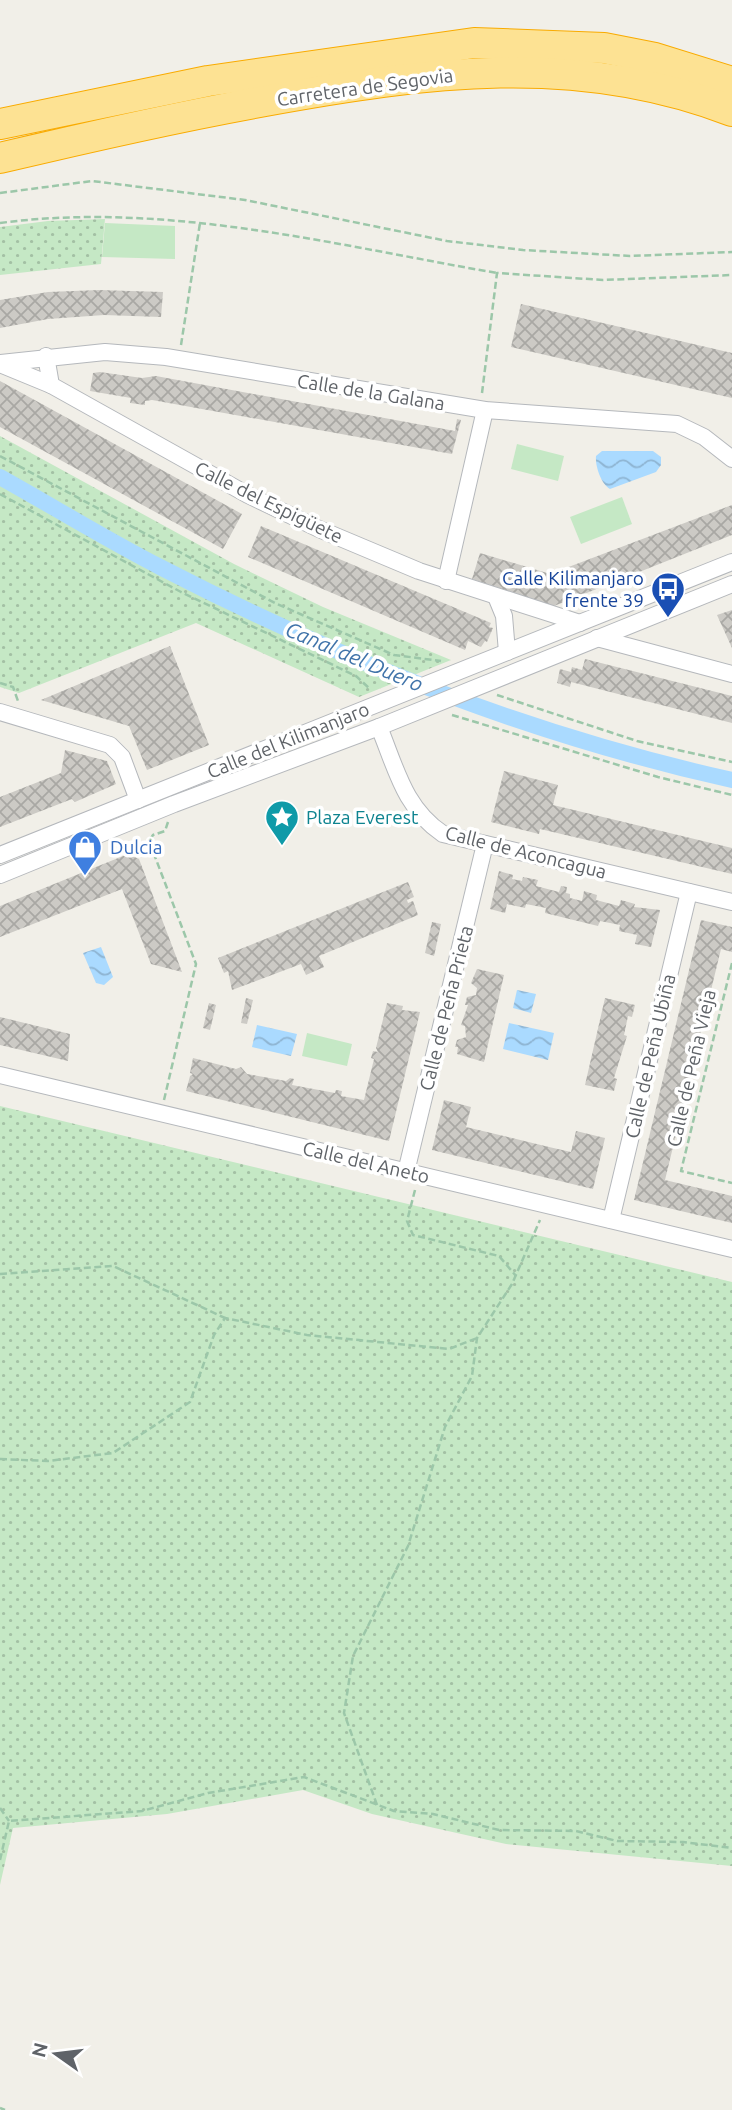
<svg xmlns="http://www.w3.org/2000/svg" width="732" height="2110" font-family="Ubuntu,sans-serif">
	<style>
		.grass { fill: url(#grass-dots) }
		.pitch { fill: #c5e8c5 }
		.water { fill: url(#water-waves) }
		.lines { fill: none; stroke-linecap: round; stroke-linejoin: round }
		.canal { stroke: #aadaff; stroke-width: 16 }
		.building { fill: url(#building-cross-hatch) }
		.street-casing { stroke: #b5b8bc; stroke-width: 18 }
		.highway-casing { stroke: #f9ab00; stroke-width: 32 }
		.path { stroke: #9cc7a9; stroke-width: 2.5; stroke-dasharray: 7 3.5; stroke-linecap: butt }
		.street { stroke: #fff; stroke-width: 16 }
		.highway { stroke: #fde293; stroke-width: 30 }
		.labels { text-anchor: middle; stroke-width: 7; stroke-linejoin: round; paint-order: stroke }
		.street-label { font-size: 19px; fill: #5f6368; stroke: #fff }
		.transit-label { font-size: 19px; fill: #164399; stroke: #fff; text-anchor: end }
		.culture-label { font-size: 19px; fill: #0d838f; stroke: #fff; text-anchor: start }
		.shop-label { font-size: 19px; fill: #366cbe; stroke: #fff; text-anchor: start }
		.water-label { font-size: 21px; font-style: italic; fill: #4174aa; stroke: #fff }
	</style>
	<defs>
		<pattern id="grass-dots" width="8" height="8" patternUnits="userSpaceOnUse" patternTransform="scale(1.75)"><rect width="8" height="8" fill="#c5e8c5"/><path d="M2 2h.1M6 6h.1" fill="none" stroke="#a3c0a4" stroke-width="1.8" stroke-linecap="round"/></pattern>
		<pattern id="water-waves" width="16" height="10" patternUnits="userSpaceOnUse" patternTransform="scale(1.75)"><rect width="16" height="10" fill="#aadaff"/><path d="M0 5q4-4 8 0t8 0" fill="none" stroke="#8eb4d2"/></pattern>
		<pattern id="building-cross-hatch" width="8" height="8" patternUnits="userSpaceOnUse" patternTransform="scale(1.75)"><rect width="8" height="8" fill="#cccac5"/><path d="M0 0l8 8M0 8l8-8" fill="none" stroke="#a9a8a4"/></pattern>
	</defs>
	<rect width="100%" height="100%" fill="#f1efe8"/>
	<g class="grass">
		<polygon points="105,219 101,264 0,275 0,227 48,221"/>
		<polygon points="0,436 234,564 323,607 451,660 359,697 196,623 19,693 0,687"/>
		<polygon points="0,1106 732,1282 732,1866 506,1844 372,1814 303,1790 167,1814 13,1828 0,1885"/>
	</g>
	<g class="pitch">
		<polygon points="105,223 175,226 175,259 102,257"/>
		<polygon points="517,444 564,456 558,481 511,469"/>
		<polygon points="622,497 632,524 581,544 570,517"/>
		<polygon points="307,1033 352,1044 347,1066 302,1056"/>
	</g>
	<g class="water">
		<path d="M602,451H653L661,457V465L656,472L610,489C601,484 595,466 596,456Z"/>
		<polygon points="101,947 113,977 104,985 96,983 83,953"/>
		<polygon points="517,990 536,994 531,1013 513,1008"/>
		<polygon points="509,1023 554,1033 548,1060 503,1049"/>
		<polygon points="257,1025 297,1034 291,1056 252,1047"/>
	</g>
	<g class="lines">
		<path class="canal" d="M0,477C54,507 107,540 162,568C342,661 534,736 732,780"/>
	</g>
	<g class="building">
		<polygon points="99,290 163,292 161,317 104,315 48,319 0,328 0,300 48,292"/>
		<polygon points="521,304 732,353 732,398 511,347"/>
		<polygon points="100,372 142,378 156,376 455,431 457,419 461,420 452,454 152,400 145,401 145,405 130,403 131,398 90,391 93,373"/>
		<polygon points="0,381 242,514 223,549 0,427"/>
		<polygon points="732,505 732,535 554,606 472,579 480,553 557,576 558,571"/>
		<polygon points="261,526 491,623 489,627 493,628 487,642 485,641 481,647 468,641 465,650 248,557"/>
		<polygon points="732,610 732,648 717,615"/>
		<polygon points="170,646 209,745 147,770 129,726 41,700"/>
		<polygon points="585,659 732,696 732,723 571,682 570,687 557,683 560,669 571,672 572,667 582,670"/>
		<polygon points="65,750 107,761 116,784 75,802 72,799 0,827 0,797 61,773"/>
		<polygon points="504,771 558,785 553,805 732,848 732,874 540,829 539,834 491,822"/>
		<polygon points="128,854 139,859 182,972 151,964 122,889 0,937 0,906"/>
		<polygon points="499,871 513,875 512,879 522,881 523,877 538,880 536,886 559,892 561,886 567,887 566,893 570,894 570,898 582,901 584,891 597,895 596,900 619,906 621,900 635,904 634,907 660,910 651,947 635,944 637,935 619,931 620,925 600,921 598,926 545,913 546,908 526,904 525,908 507,904 505,913 490,909"/>
		<polygon points="408,882 414,897 407,900 408,903 413,901 418,915 319,956 324,967 306,975 301,964 232,990 228,971 224,973 218,958"/>
		<polygon points="701,920 732,927 732,952 721,949 665,1180 732,1196 732,1223 634,1200"/>
		<polygon points="432,922 441,924 434,956 425,953"/>
		<polygon points="477,969 504,975 484,1062 457,1054 458,1047 455,1047 457,1040 466,1037 465,1026 461,1025 468,1005 465,1005 467,997 476,995 477,988 471,983"/>
		<polygon points="246,998 253,1000 247,1024 241,1023"/>
		<polygon points="605,998 635,1005 632,1017 628,1016 624,1035 627,1036 614,1078 617,1079 614,1091 585,1085"/>
		<polygon points="209,1003 216,1005 210,1030 203,1028"/>
		<polygon points="387,1003 403,1006 402,1010 420,1012 389,1141 186,1091 190,1076 193,1074 190,1073 193,1058 236,1069 241,1067 247,1074 286,1081 290,1078 294,1079 292,1085 335,1093 336,1090 342,1091 341,1096 364,1100 374,1059 371,1058 373,1051 378,1052 376,1048"/>
		<polygon points="0,1017 70,1034 68,1061 0,1045"/>
		<polygon points="444,1100 471,1107 466,1127 549,1147 571,1152 576,1131 605,1138 593,1189 432,1150"/>
	</g>
	<g class="lines">
		<g class="street-casing">
			<g id="street">
				<polyline points="46,356 51,385 248,495 319,529 419,571 580,623"/>
				<polyline points="0,363 105,352 166,357 485,410 677,424 704,437 732,459"/>
				<polyline points="0,364 51,385"/>
				<polyline points="446,581 485,410"/>
				<polyline points="497,599 504,616 507,652"/>
				<polyline points="597,638 732,674"/>
				<polyline points="0,712 110,745 122,757 138,800"/>
				<path d="M379,727C396,768 404,808 443,834L732,902"/>
				<polyline points="0,855 732,562"/>
				<polyline points="0,875 174,804 379,727 732,584"/>
				<polyline points="0,1075 732,1249"/>
				<polyline points="406,1172 485,844"/>
				<polyline points="611,1220 689,892"/>
			</g>
		</g>
		<g class="highway-casing">
			<g id="highway">
				<polyline points="0,124 208,81 474,43 604,48 655,58 732,82"/>
				<path d="M0,158C88,137 176,117 265,101C425,72 576,51 732,111"/>
			</g>
		</g>
		<g class="path">
			<polyline points="0,193 92,181 245,200 447,241 523,250 630,256 732,252"/>
			<path d="M0,223C166,201 334,245 497,273"/>
			<polyline points="181,345 200,223"/>
			<polyline points="482,393 497,273 603,280 732,275"/>
			<polyline points="0,456 275,603 394,655 441,661"/>
			<polyline points="0,494 181,592 356,676 370,689"/>
			<polyline points="0,683 13,687 18,701"/>
			<polyline points="497,695 637,741 732,762"/>
			<polyline points="452,715 658,777 732,795"/>
			<polyline points="732,963 681,1171 732,1183"/>
			<polyline points="164,1100 196,964 149,841 153,835 165,831 168,822"/>
			<polyline points="415,1190 407,1221 413,1235 499,1256 516,1276"/>
			<polyline points="0,1274 113,1266 225,1318"/>
			<polyline points="0,1459 48,1461 113,1453 190,1402 214,1335 225,1318 307,1335 449,1349 477,1338"/>
			<polyline points="377,1805 344,1713 353,1656 408,1546 445,1427 472,1376 477,1338 512,1284 540,1220"/>
			<polyline points="0,1808 9,1821"/>
			<polyline points="0,1860 9,1821 142,1811 208,1793 304,1777 394,1811 433,1814 499,1830 576,1831 617,1841 683,1842 732,1848"/>
			<polyline points="0,2108 5,2110"/>
		</g>
		<use href="#street" class="street"/>
		<use href="#highway" class="highway"/>
	</g>
	<defs>
		<g id="bus-pin" transform="scale(1.75)"><path d="M0 17L-7.5 6A9.5 9.5 0 1 1 7.5 6Z" fill="#1a4fb4" stroke="#fff"/><path d="M-5-6H5V4H4V6H2V4H-2V6H-4V4H-5ZM-3.5-4V0h7V-4ZM-3.5 1.2v1.5H-2V1.2ZM2 1.2v1.5H3.5V1.2Z" fill="#fff"/></g>
		<g id="sight-pin" transform="scale(1.75)"><path d="M0 17L-7.5 6A9.5 9.5 0 1 1 7.5 6Z" fill="#0f9aa8" stroke="#fff"/><path d="M0-6L1.8-2.2L6-1.7L2.9 1.2L3.7 5.4L0 3.3L-3.7 5.4L-2.9 1.2L-6-1.7L-1.8-2.2Z" fill="#fff"/></g>
		<g id="shop-pin" transform="scale(1.75)"><path d="M0 17L-7.5 6A9.5 9.5 0 1 1 7.5 6Z" fill="#3f7fe0" stroke="#fff"/><path d="M-5-2.5h2.3a2.7 3.5 0 0 1 5.4 0H5L5.5 6h-11ZM-1.5-2.5h3a1.5 2.3 0 0 0-3 0Z" fill="#fff"/></g>
	</defs>
	<g fill-rule="evenodd">
		<use href="#bus-pin" x="668" y="589"/>
		<use href="#sight-pin" x="282" y="817"/>
		<use href="#shop-pin" x="85" y="847"/>
	</g>
	<g class="labels">
		<g class="street-label">
			<text transform="translate(365 87) rotate(-8)" y="7">Carretera de Segovia</text>
			<text transform="translate(371 392) rotate(9)" y="7">Calle de la Galana</text>
			<text transform="translate(269 502) rotate(26)" y="7">Calle del Espigüete</text>
			<text transform="translate(288 740) rotate(-22)" y="7">Calle del Kilimanjaro</text>
			<text transform="translate(526 852) rotate(14)" y="7">Calle de Aconcagua</text>
			<text transform="translate(446 1008) rotate(-76)" y="7">Calle de Peña Prieta</text>
			<text transform="translate(650 1056) rotate(-77)" y="7">Calle de Peña Ubiña</text>
			<text transform="translate(691 1068) rotate(-77)" y="7">Calle de Peña Vieja</text>
			<text transform="translate(366 1162) rotate(13)" y="7">Calle del Aneto</text>
		</g>
		<g class="transit-label">
			<text x="644" y="585">Calle Kilimanjaro<tspan x="644" dy="22">frente 39</tspan></text>
		</g>
		<g class="culture-label">
			<text x="306" y="824">Plaza Everest</text>
		</g>
		<g class="shop-label">
			<text x="110" y="854">Dulcia</text>
		</g>
		<g class="water-label">
			<text transform="translate(354 657) rotate(23)" y="7">Canal del Duero</text>
		</g>
	</g>
	<g transform="translate(56 2054) rotate(284)" stroke="#ffffff" stroke-width="5" paint-order="stroke">
	<path d="M0-5L12 26L0 18L-12 26Z" fill="#5f6368"/>
	<text y="-10" font-size="19" font-weight="bold" text-anchor="middle" fill="#5f6368">N</text>
	</g>
</svg>
